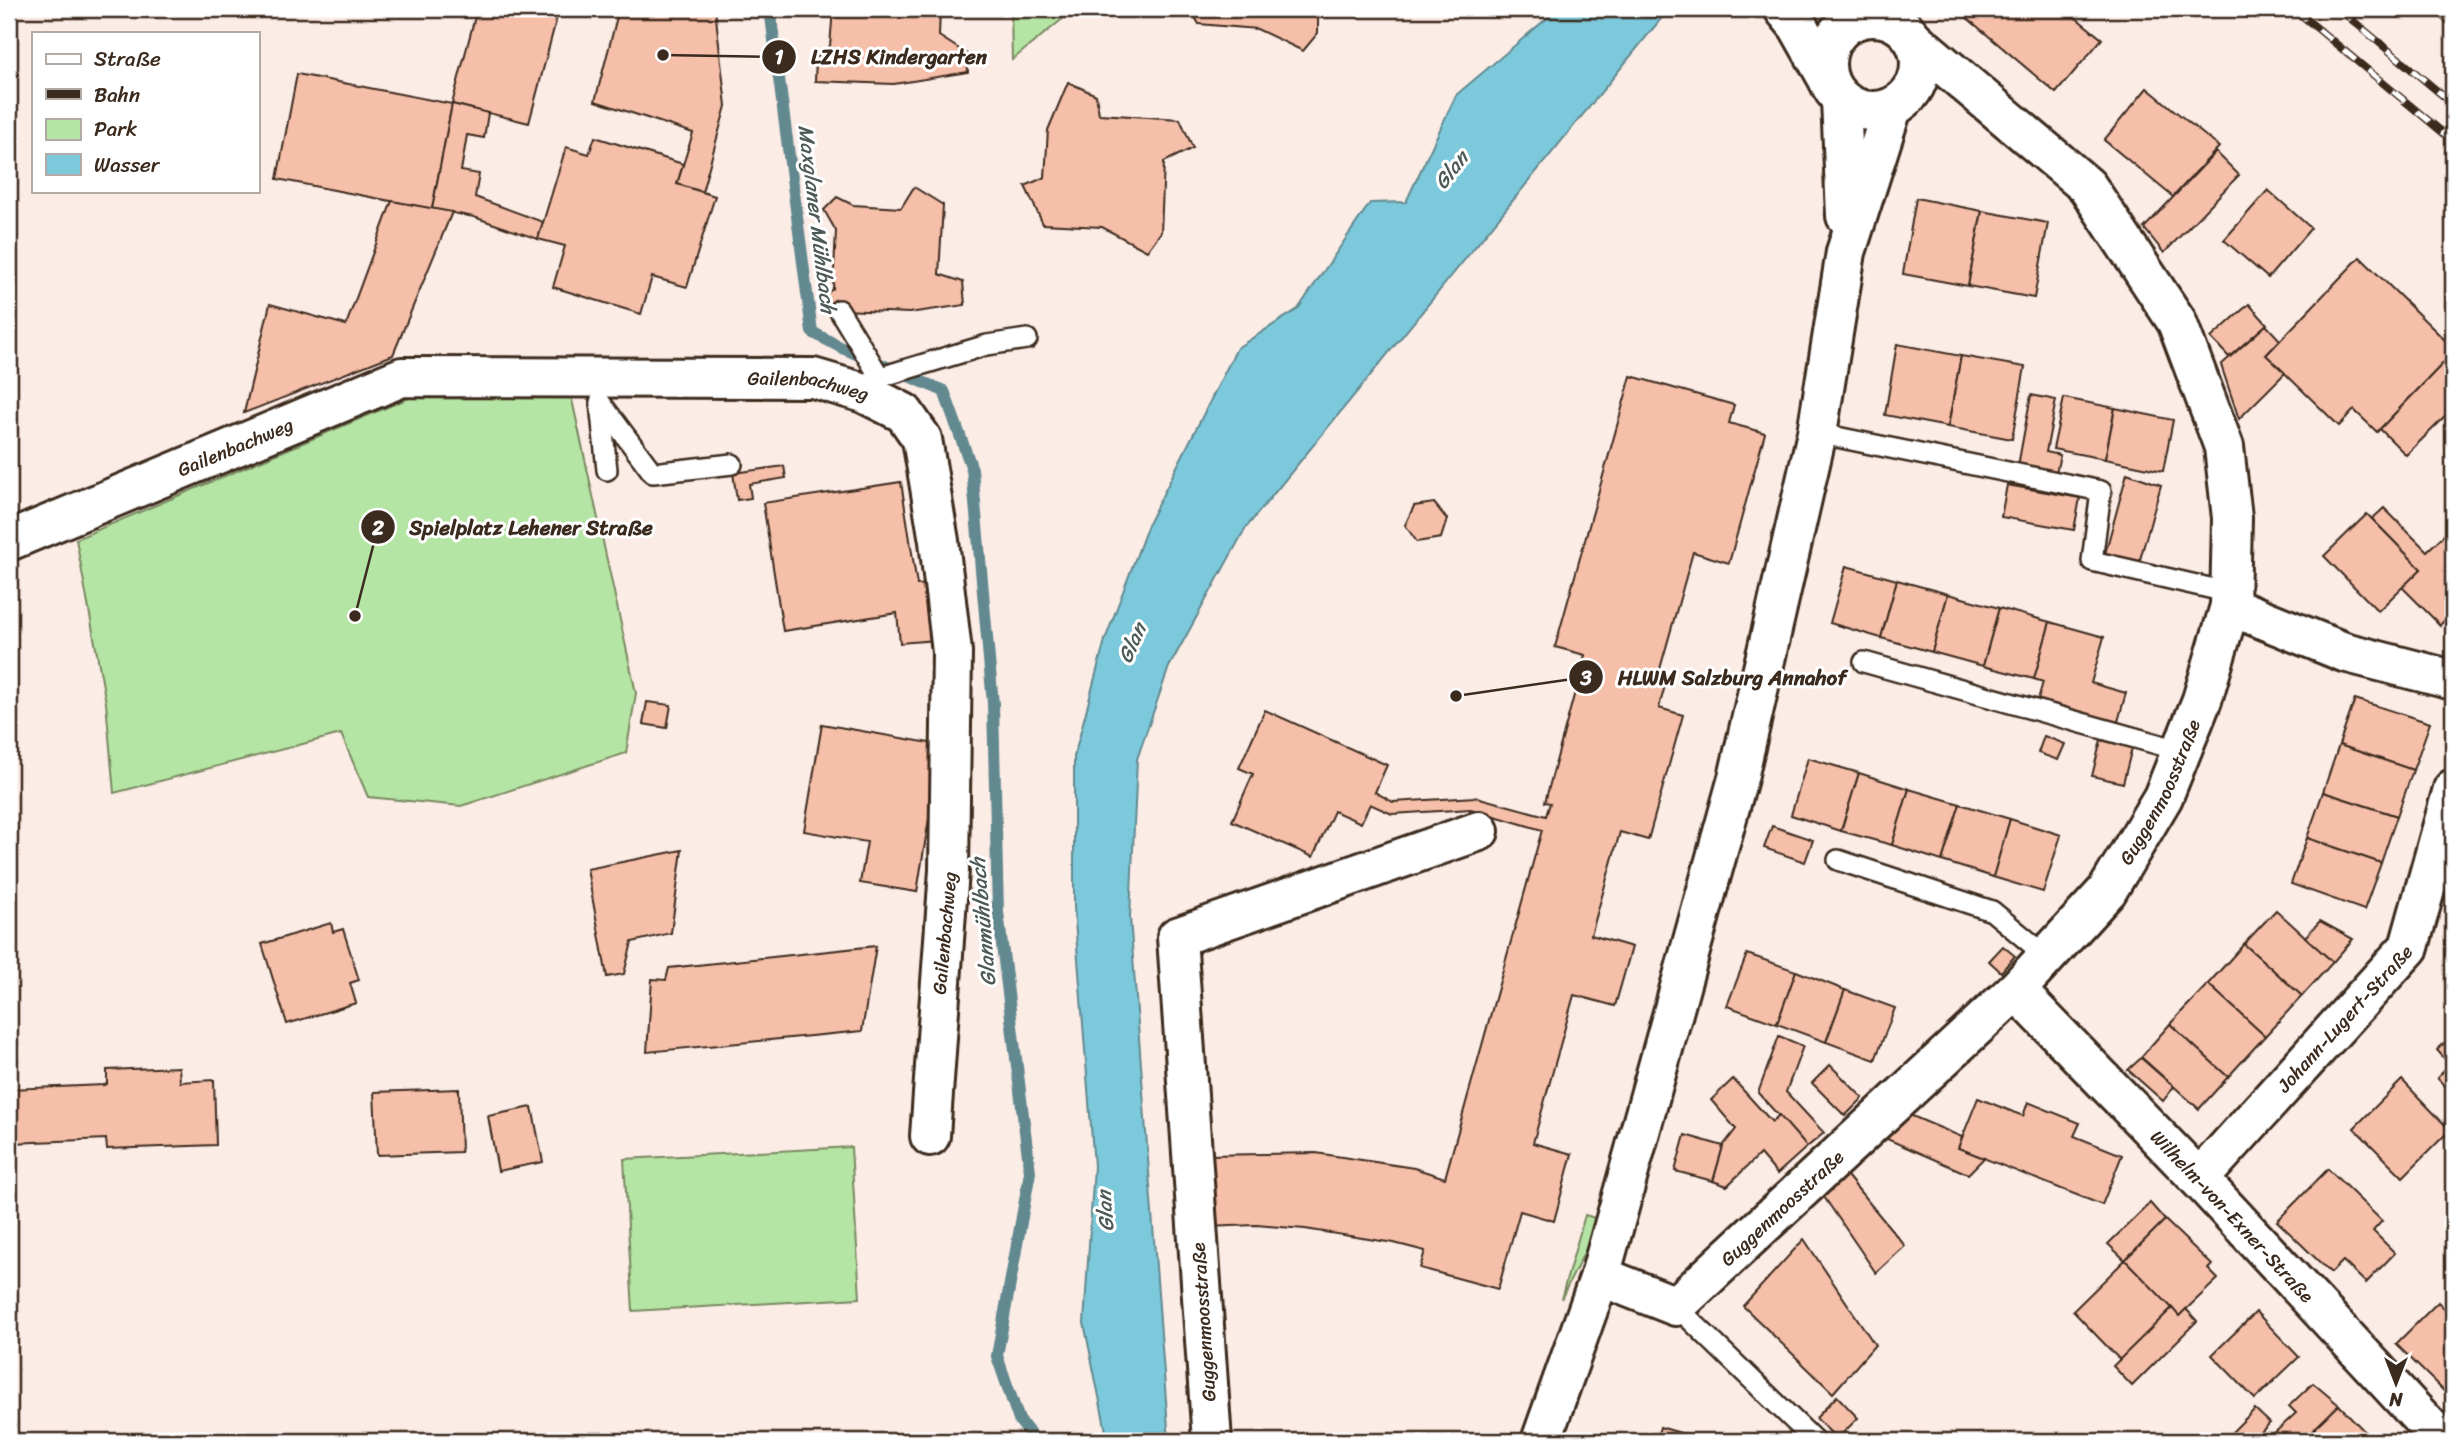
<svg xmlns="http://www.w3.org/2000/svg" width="2462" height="1450" font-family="Sriracha,sans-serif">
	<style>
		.green { fill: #b5e5a4; stroke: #788861; stroke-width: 2 }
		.water { fill: #7cc9db; stroke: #62898f; stroke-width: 2 }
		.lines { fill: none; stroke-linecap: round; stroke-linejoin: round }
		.stream { stroke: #62898f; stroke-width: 12 }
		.building { fill: #f6bfaa; stroke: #3b2a1e; stroke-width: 2 }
		.service-casing { stroke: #3b2a1e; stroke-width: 24 }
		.minor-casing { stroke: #3b2a1e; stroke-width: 44 }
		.service { stroke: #fff; stroke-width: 19 }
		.minor { stroke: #fff; stroke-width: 38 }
		.rail-casing { stroke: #3b2a1e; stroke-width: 8 }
		.rail { stroke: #fff; stroke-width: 5; stroke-dasharray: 16; stroke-linecap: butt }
		.labels { text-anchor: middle; stroke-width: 6; stroke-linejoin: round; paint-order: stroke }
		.street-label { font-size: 19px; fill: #3b2a1e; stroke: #fff }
		.water-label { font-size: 21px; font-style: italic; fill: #4e5a57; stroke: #fff }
		.leader { fill: none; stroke: #3b2a1e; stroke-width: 2.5 }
		.callout-dot { fill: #3b2a1e; stroke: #fff; stroke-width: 2.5 }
		.mark-label { font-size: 21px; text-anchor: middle; font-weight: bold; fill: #fff }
		.callout-label { font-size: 21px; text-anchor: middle; font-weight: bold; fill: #3b2a1e; stroke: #fff; stroke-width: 6; stroke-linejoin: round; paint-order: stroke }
	</style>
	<rect width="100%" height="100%" fill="#fcece6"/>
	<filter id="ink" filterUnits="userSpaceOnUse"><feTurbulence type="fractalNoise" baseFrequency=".0143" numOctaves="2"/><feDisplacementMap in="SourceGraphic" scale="14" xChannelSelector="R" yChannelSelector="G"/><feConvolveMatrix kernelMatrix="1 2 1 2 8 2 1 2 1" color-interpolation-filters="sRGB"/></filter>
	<g filter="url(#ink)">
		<g class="green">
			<polygon points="1011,9 1066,9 1065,17 1012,60"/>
			<polygon points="571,395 636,693 626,753 461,806 368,797 341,734 114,793 106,703 76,539 409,398"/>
			<polygon points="13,607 9,777 9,609"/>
			<polygon points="851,1147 860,1298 633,1311 624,1159"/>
			<polygon points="1585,1215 1598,1219 1595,1231 1561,1299"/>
		</g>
		<polygon class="water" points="1558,9 1669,9 1245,529 1169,667 1137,759 1130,917 1169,1441 1108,1441 1084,1323 1094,1166 1074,908 1074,757 1105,640 1149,522 1237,348 1298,309 1370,203 1406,202 1456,95"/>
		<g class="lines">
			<polyline class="stream" points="770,9 812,332 842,348 944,391 972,469 993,704 998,912 1030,1172 997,1356 1019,1420 1036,1441"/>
		</g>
		<g class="building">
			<polygon points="477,9 559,9 529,123 452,104"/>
			<polygon points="619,9 715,9 726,106 702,192 677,184 693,133 595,101"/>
			<polygon points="833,9 940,9 939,36 967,54 968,72 894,84 815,81 816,58 830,46"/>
			<polygon points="1190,9 1318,9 1318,33 1303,51 1257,29 1199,24"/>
			<polygon points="1974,9 2065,9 2102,39 2056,93 1966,17"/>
			<polygon points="297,74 452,104 432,209 277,179"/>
			<polygon points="1068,82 1096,95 1099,114 1180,119 1193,148 1164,162 1161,232 1147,251 1102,227 1043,224 1025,186 1045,177 1048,130"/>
			<polygon points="2147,88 2219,147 2173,197 2104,140"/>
			<polygon points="452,104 488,113 484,138 467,135 461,171 479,174 475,197 543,222 538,239 474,217 432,209"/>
			<polygon points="595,137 683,164 677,184 715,196 687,287 652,277 641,314 553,287 565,246 538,239 566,147 589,154"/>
			<polygon points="2216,152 2239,175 2164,253 2144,228"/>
			<polygon points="914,187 943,205 939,274 963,282 965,305 909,313 822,309 822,296 833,289 836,231 824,210 837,197 853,205 901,208"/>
			<polygon points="2268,190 2311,228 2268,278 2224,240"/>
			<polygon points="1916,198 1982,211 1968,286 1903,274"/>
			<polygon points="392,201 452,212 393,355 244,413 270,304 346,325"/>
			<polygon points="1982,211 2048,223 2034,298 1968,286"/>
			<polygon points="2360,257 2453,348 2453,353 2377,432 2354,410 2339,426 2266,355"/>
			<polygon points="2249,304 2267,324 2229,357 2211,338"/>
			<polygon points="2266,325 2280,340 2266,355 2285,373 2239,419 2221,365"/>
			<polygon points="1897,344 1961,356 1948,427 1885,415"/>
			<polygon points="2453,353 2453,409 2406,455 2380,429"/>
			<polygon points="1961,356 2025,367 2012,439 1948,427"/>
			<polygon points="1631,376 1734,405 1729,423 1765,433 1729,563 1693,552 1658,676 1667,678 1659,708 1683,715 1648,840 1620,832 1591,935 1632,947 1615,1006 1574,995 1533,1143 1572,1154 1554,1221 1520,1211 1498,1289 1420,1268 1425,1251 1394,1243 1305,1229 1256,1225 1207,1227 1206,1155 1316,1153 1414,1168 1445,1178 1542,830 1471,809 1392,814 1370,804 1361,823 1334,811 1313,857 1232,821 1253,774 1239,768 1265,710 1387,765 1375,792 1393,802 1476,797 1546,816 1550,803 1545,802 1585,655 1555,647"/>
			<polygon points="2031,395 2056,400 2046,452 2060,455 2056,473 2018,466"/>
			<polygon points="2064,398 2115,408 2105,459 2053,449"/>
			<polygon points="2115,408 2173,420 2163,471 2105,459"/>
			<polygon points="784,466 786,478 749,484 751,498 737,500 733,473"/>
			<polygon points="2127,473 2161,485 2139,563 2105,554"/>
			<polygon points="901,482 917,585 931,584 936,640 900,643 897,613 783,631 763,503"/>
			<polygon points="2007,485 2080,498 2074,530 2001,517"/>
			<polygon points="1434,503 1447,519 1441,538 1417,542 1405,525 1414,506"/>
			<polygon points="2384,508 2427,551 2445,534 2453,543 2453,612 2440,625 2402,587 2421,569 2372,519"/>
			<polygon points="2367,514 2421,569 2378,611 2324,556"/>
			<polygon points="1846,566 1897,580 1881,638 1830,623"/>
			<polygon points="1897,580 1948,594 1932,652 1881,638"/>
			<polygon points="1948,594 1999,608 1983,666 1932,652"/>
			<polygon points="1999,608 2050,622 2034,679 1983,666"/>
			<polygon points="2050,622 2104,637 2091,683 2126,693 2117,725 2037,703 2043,682 2034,679"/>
			<polygon points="2355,699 2430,723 2413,770 2339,745"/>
			<polygon points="647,702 671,705 667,728 643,724"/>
			<polygon points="822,724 941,745 917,892 860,883 867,842 804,831"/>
			<polygon points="2044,736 2065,744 2058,760 2038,753"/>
			<polygon points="2101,740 2132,748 2123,783 2092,776"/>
			<polygon points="2339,745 2413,770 2397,816 2323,792"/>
			<polygon points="1808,758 1859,773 1841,831 1791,815"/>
			<polygon points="1859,773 1909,789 1892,845 1841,831"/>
			<polygon points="1909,789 1960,804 1942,861 1892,845"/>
			<polygon points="2323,792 2397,816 2381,863 2307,838"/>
			<polygon points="1960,804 2010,819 1993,877 1942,861"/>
			<polygon points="2010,819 2061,835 2043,892 1993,877"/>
			<polygon points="1772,826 1813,840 1805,862 1764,848"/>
			<polygon points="2307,838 2381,863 2364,910 2291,884"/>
			<polygon points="682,850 671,933 632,942 624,974 607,977 587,869"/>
			<polygon points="2276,910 2333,962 2302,996 2244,944"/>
			<polygon points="2320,921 2353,939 2333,962 2305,937"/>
			<polygon points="331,923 333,932 343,929 359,980 350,983 356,1003 287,1024 262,944"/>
			<polygon points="2244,944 2302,996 2265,1036 2208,984"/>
			<polygon points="876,946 862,1031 647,1052 652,979 666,980 669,968"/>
			<polygon points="2003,946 2015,956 2001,972 1989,961"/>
			<polygon points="1747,954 1796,971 1777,1024 1727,1006"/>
			<polygon points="1796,971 1845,990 1826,1042 1777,1024"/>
			<polygon points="2208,984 2265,1036 2228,1077 2170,1024"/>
			<polygon points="1845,990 1895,1008 1875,1060 1826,1042"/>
			<polygon points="2170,1024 2228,1077 2199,1109 2141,1057"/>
			<polygon points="2453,1035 2453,1094 2437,1078 2450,1065 2437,1050"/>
			<polygon points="1779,1036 1803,1046 1786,1092 1824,1133 1807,1147 1758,1093"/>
			<polygon points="2141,1058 2174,1087 2163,1101 2128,1070"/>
			<polygon points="9,1064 10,1089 104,1085 107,1084 107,1070 179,1067 180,1082 214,1080 216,1145 107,1149 106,1139 11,1143 11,1156 9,1156"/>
			<polygon points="1830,1065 1863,1098 1845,1116 1812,1083"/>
			<polygon points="1733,1079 1772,1122 1779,1115 1807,1147 1777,1174 1760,1154 1727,1186 1713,1181 1723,1146 1736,1129 1711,1100"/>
			<polygon points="2402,1080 2450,1130 2403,1177 2354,1128"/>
			<polygon points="459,1089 461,1152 377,1155 374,1092"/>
			<polygon points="1978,1098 2023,1116 2028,1102 2080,1123 2074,1136 2122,1155 2102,1205 1958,1148"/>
			<polygon points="532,1107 543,1162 498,1171 488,1116"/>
			<polygon points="1905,1113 1962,1137 1958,1148 1984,1158 1968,1174 1880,1136"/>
			<polygon points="1685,1135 1723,1146 1713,1181 1675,1171"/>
			<polygon points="2328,1169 2382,1221 2373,1231 2395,1253 2366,1283 2343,1261 2331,1273 2277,1221"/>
			<polygon points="1843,1171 1905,1246 1876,1273 1820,1191"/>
			<polygon points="2150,1203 2165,1220 2125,1260 2108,1244"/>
			<polygon points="2165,1220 2212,1265 2208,1269 2218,1279 2179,1316 2125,1260"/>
			<polygon points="1804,1239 1875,1345 1833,1393 1743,1306"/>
			<polygon points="2125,1260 2172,1308 2120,1360 2073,1311"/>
			<polygon points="2438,1302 2453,1317 2453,1400 2396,1344"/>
			<polygon points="2172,1308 2179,1316 2186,1309 2197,1321 2132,1386 2113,1366"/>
			<polygon points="2256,1312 2299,1357 2255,1399 2212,1355"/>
			<polygon points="2313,1383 2339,1405 2302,1441 2274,1441 2270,1437 2296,1413 2289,1406"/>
			<polygon points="1837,1396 1858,1418 1837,1439 1816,1418"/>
			<polygon points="2339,1405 2374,1441 2302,1441"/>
			<polygon points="2255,1409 2270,1423 2252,1441 2230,1441 2227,1437"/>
			<polygon points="1660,1427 1708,1441 1656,1441"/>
		</g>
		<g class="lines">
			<g class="service-casing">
				<g id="service">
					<polyline points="839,310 878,374"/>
					<polyline points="864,393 872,380 884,376 987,345 1027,339"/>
					<polyline points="600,402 653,473 732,464"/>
					<polyline points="600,403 607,470"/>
					<polyline points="1817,433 2101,491 2092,561 2231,593"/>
					<polyline points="1864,662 2182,751"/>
					<polyline points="1838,860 1992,911 2046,956"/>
					<polyline points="1676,1306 1815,1441"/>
				</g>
			</g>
			<g class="minor-casing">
				<g id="minor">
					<polyline points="1784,9 1798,26 1829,81"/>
					<circle cx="1873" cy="64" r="47"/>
					<polyline points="1841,99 1846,216"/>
					<path id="s1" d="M9,541L402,377L813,378L864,393L904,413L922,439L939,541L952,652L949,870L930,1136"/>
					<polyline points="2230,606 2344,652 2453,680"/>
					<path id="s2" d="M2016,990L2199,1179L2434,1432L2449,1441"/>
					<path id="s3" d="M2199,1179L2409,947L2453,789"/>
					<path id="s4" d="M1600,1276L1676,1306L2016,990L2107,891L2163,797L2202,700L2230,606L2232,518L2224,447L2177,322L2087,186L1913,39"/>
					<polyline points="1212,1441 1177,937 1479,831"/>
					<polyline points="1541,1441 1600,1276 1738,778 1817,433 1846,252 1892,108"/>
				</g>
			</g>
			<use href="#service" class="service"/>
			<use href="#minor" class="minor"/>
			<g class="rail-casing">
				<g id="rail">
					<polyline points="2294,9 2453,141"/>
					<polyline points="2339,9 2453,104"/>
					<polyline points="2435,9 2453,25"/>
				</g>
			</g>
			<use href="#rail" class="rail"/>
		</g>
	</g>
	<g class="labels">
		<g class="street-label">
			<text dy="7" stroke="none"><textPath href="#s1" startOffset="833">Gailenbachweg</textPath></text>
			<text dy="7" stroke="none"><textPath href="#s1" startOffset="245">Gailenbachweg</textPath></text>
			<text dy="7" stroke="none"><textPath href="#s4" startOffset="793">Guggenmoosstraße</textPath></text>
			<text transform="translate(944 933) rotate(-85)" y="7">Gailenbachweg</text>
			<text dy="7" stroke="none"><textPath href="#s3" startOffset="217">Johann-Lugert-Straße</textPath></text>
			<text dy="7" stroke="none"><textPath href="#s4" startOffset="226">Guggenmoosstraße</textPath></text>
			<text dy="7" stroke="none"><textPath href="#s2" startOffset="313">Wilhelm-von-Exner-Straße</textPath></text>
			<text transform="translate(1203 1322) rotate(-94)" y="7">Guggenmoosstraße</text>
		</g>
		<g class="water-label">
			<text transform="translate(1451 170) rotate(-52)" y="7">Glan</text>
			<text transform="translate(817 219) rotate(83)" y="7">Maxglaner Mühlbach</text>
			<text transform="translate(1132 643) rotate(-66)" y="7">Glan</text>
			<text transform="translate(983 922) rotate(-95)" y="7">Glanmühlbach</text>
			<text transform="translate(1105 1211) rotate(-94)" y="7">Glan</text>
		</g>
	</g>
	<path class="leader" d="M663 55L779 57M355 616L378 527M1456 696L1586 677"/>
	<g class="callout-dot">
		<circle cx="663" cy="55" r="7"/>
		<circle cx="355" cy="616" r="7"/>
		<circle cx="1456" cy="696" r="7"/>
		<circle cx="779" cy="57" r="18"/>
		<circle cx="378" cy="527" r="18"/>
		<circle cx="1586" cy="677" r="18"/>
	</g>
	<g class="mark-label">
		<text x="779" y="64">1</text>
		<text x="378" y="535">2</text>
		<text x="1586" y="685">3</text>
	</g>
	<g class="callout-label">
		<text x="899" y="64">LZHS Kindergarten</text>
		<text x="531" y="535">Spielplatz Lehener Straße</text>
		<text x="1732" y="685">HLWM Salzburg Annahof</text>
	</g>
	<rect width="2462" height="1450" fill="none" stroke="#fff" stroke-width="35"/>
	<rect x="18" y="18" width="2427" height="1415" fill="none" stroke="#3b2a1e" stroke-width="2.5" filter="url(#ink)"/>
	<rect x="32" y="32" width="228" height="161" fill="#ffffff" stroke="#b1aaa5" stroke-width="2"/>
	<rect x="46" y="54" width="35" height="10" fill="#ffffff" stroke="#b1aaa5" stroke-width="2"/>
	<text x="94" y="66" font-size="21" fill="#3b2a1e">Straße</text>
	<rect x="46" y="89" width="35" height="10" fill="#3b2a1e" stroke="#b1aaa5" stroke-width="2"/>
	<text x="94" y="102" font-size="21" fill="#3b2a1e">Bahn</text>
	<rect x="46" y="119" width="35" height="21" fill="#b5e5a4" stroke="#b1aaa5" stroke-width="2"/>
	<text x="94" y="136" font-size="21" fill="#3b2a1e">Park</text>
	<rect x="46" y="154" width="35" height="21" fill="#7cc9db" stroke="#b1aaa5" stroke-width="2"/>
	<text x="94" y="172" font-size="21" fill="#3b2a1e">Wasser</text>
	<g transform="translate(2396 1383) rotate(180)" stroke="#ffffff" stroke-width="5" paint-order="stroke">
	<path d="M0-5L12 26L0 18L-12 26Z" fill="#3b2a1e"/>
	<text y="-10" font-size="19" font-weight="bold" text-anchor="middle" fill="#3b2a1e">N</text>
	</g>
</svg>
